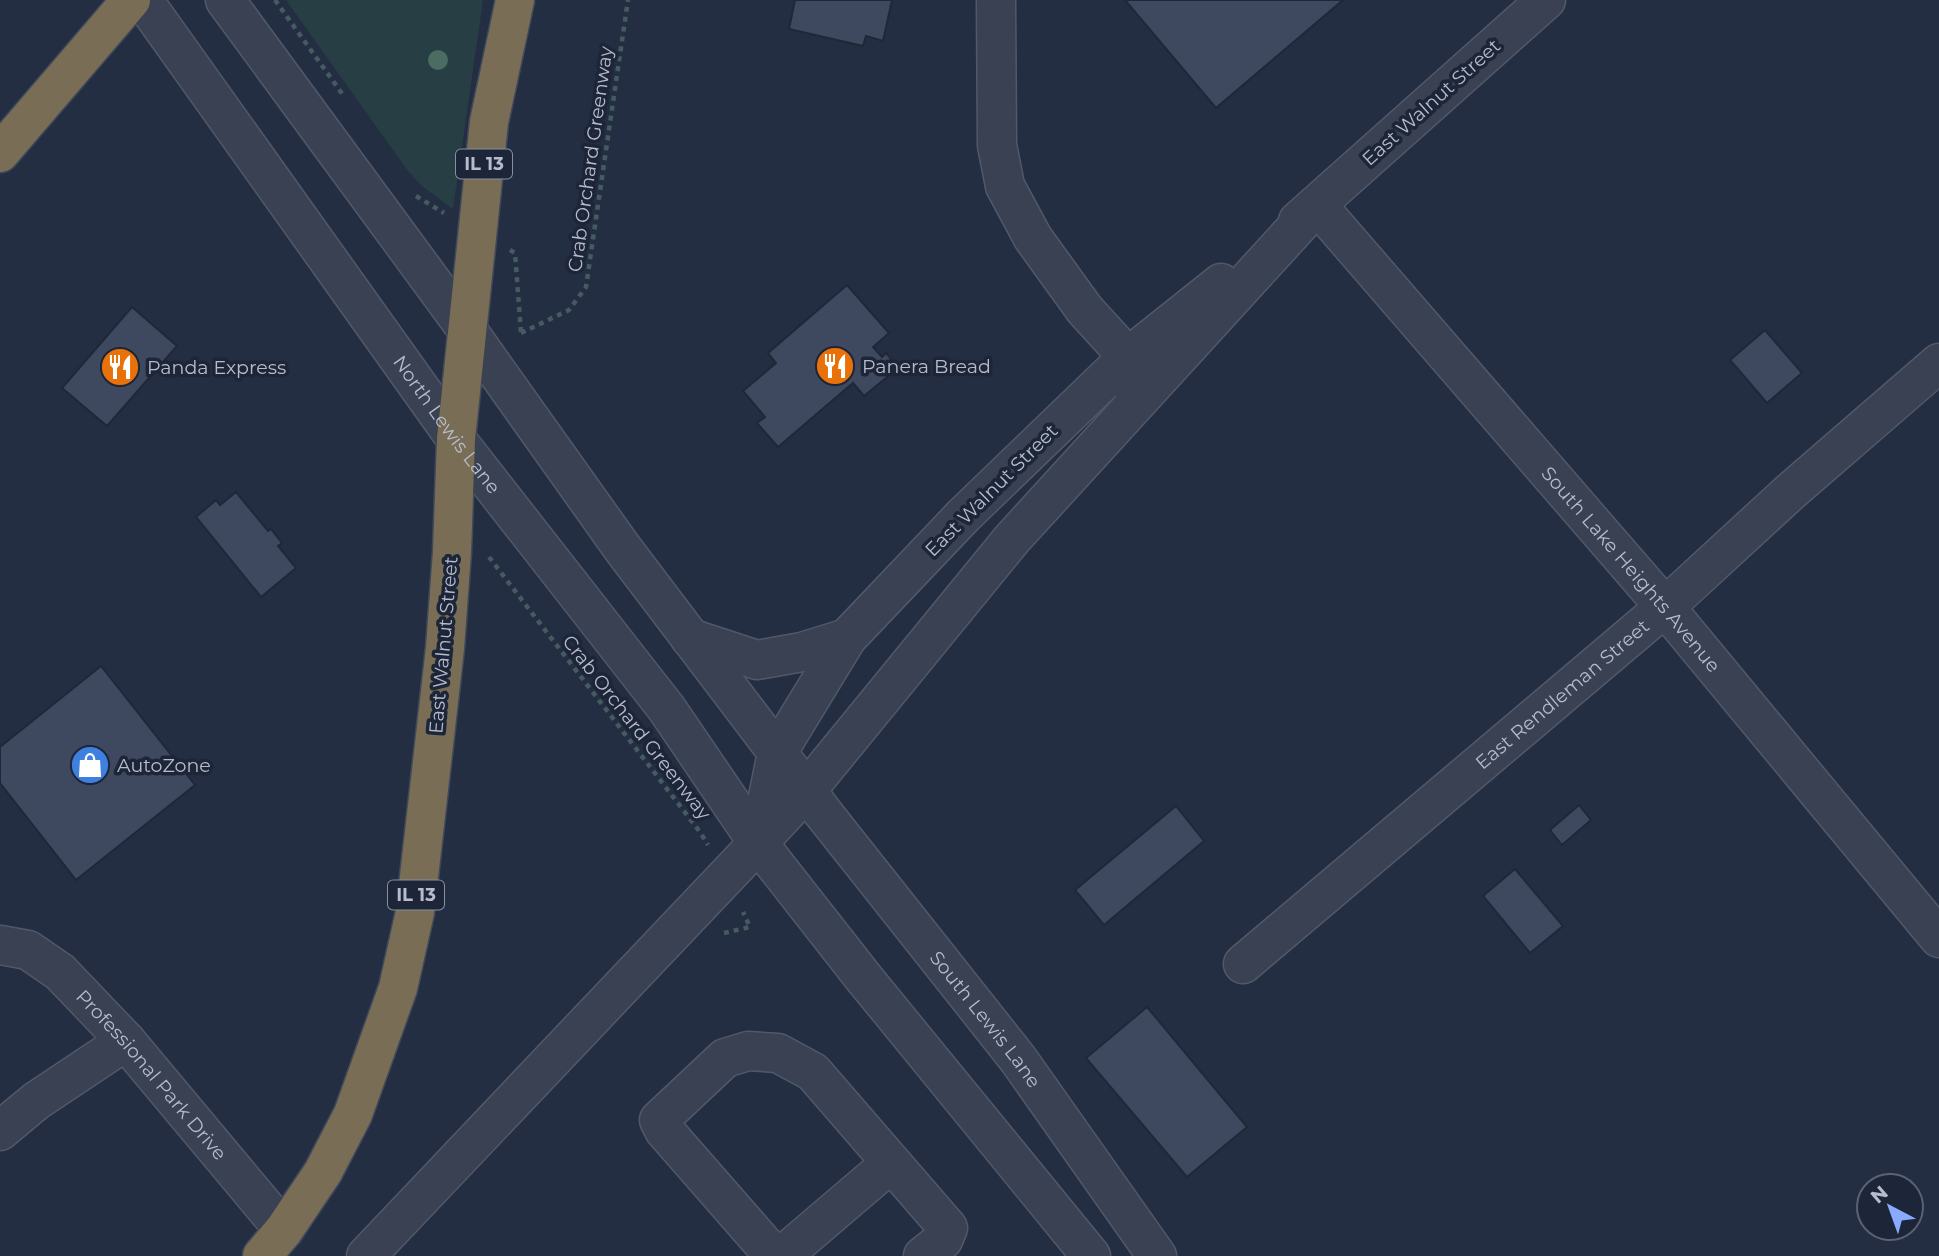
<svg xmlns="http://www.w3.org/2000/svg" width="1939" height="1256" font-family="Montserrat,sans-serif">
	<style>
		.green { fill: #263e44 }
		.building { fill: #3e4960; stroke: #1f2839; stroke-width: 2 }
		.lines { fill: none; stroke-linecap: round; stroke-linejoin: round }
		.minor-casing { stroke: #515969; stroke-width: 41 }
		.highway-casing { stroke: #404959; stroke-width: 41 }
		.path { stroke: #455b60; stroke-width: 4.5; stroke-dasharray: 5 5; stroke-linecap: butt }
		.minor { stroke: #394152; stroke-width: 38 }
		.highway { stroke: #796e55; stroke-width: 38 }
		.tree { fill: #4b6c62 }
		.labels { text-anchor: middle; stroke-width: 7; stroke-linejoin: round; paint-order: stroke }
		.shield { fill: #1d2638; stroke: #888fa0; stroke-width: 2 }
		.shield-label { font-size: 18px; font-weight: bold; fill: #b6bccc }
		.street-label { font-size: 19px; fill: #b6bccc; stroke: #1d2638 }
		.poi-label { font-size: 19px; fill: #b6bccc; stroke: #1d2638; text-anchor: start }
	</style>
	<rect width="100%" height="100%" fill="#242e43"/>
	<polygon class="green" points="286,0 483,0 453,209 422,186 408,171"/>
	<g class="building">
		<polygon points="795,0 892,0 883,41 866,36 863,46 789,29"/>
		<polygon points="1125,0 1343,0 1216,108"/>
		<polygon points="847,285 889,333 873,347 882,357 886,353 898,368 864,396 853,383 778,447 757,423 765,417 743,391 776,363 768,353"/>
		<polygon points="132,307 177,346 107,426 62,388"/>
		<polygon points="1765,330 1802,373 1767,403 1730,360"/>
		<polygon points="236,492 268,531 271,529 282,543 278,546 296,568 261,597 196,517 216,500 220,505"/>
		<polygon points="101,666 195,785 76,880 0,783 0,747"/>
		<polygon points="1579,805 1591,820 1562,845 1550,830"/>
		<polygon points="1176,806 1204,841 1104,925 1075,890"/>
		<polygon points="1515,869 1563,926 1530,953 1483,896"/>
		<polygon points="1147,1007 1247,1127 1187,1177 1086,1058"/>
	</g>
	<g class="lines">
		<g class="minor-casing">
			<g id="minor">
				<path id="s1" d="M143,0L456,439L667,709L758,843L863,977L1091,1256"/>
				<path id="s2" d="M225,0L468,331L623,549L824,814L1018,1059L1157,1256"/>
				<polyline points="996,0 997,145 1005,186 1033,238 1085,310 1128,357 1127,381"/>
				<path id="s3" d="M1317,205L1665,607L1939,938"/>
				<polyline points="1298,221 1546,0"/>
				<polyline points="690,638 757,660 802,652 847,638"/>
				<polyline points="759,841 777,753 847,638 963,516 1128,357 1221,283"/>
				<path id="s4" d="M0,945L28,950L60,972L126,1041L284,1230"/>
				<path id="s5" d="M1243,964L1665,607L1790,492L1939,363"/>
				<polyline points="0,1131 36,1101 126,1041"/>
				<polyline points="366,1256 758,843 806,791 1012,539 1317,205"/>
				<polyline points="774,1256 664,1130 659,1120 725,1058 748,1051 778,1053 813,1072 948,1228 943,1240 923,1256"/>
				<polyline points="782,1256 891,1163"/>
			</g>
		</g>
		<g class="highway-casing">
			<g id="highway">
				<polyline points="0,153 131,0"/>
				<polyline points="262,1256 284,1230 323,1172 353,1114 398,988 415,912 445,648 452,552 456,439 489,122 515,0"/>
			</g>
		</g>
		<g class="path">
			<polyline points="275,0 343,95"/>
			<polyline points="416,196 444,213"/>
			<polyline points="510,250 515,253 521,333"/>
			<polyline points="521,333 569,310 586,287 628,0"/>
			<polyline points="489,557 700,832 708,845"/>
			<polyline points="724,933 750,927 743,912"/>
		</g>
		<use href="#minor" class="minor"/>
		<use href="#highway" class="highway"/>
	</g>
	<circle class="tree" cx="438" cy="60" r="10"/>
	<defs>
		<g id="restaurant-disc" transform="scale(2.0125)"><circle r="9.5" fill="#e8710a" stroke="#1d2638"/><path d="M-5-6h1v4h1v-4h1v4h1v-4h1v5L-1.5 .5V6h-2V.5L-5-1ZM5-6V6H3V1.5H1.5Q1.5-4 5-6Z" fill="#fff"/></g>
		<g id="shop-disc" transform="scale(2.0125)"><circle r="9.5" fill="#3f7fe0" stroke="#1d2638"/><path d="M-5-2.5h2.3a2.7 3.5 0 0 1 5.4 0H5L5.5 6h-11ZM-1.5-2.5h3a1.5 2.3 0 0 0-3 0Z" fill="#fff"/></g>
	</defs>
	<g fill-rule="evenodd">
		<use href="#restaurant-disc" x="835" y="366"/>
		<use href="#restaurant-disc" x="120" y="367"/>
		<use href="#shop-disc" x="90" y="765"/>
	</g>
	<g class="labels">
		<g class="shield">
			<rect x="456" y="149.5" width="56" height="29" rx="5"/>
			<rect x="388" y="880.5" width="56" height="29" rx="5"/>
		</g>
		<g class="shield-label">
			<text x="484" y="170">IL 13</text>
			<text x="416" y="901">IL 13</text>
		</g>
		<g class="street-label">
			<text transform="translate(1431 102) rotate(-42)" y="7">East Walnut Street</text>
			<text transform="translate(590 159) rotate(-82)" y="7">Crab Orchard Greenway</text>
			<text dy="7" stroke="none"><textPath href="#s1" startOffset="522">North Lewis Lane</textPath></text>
			<text transform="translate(991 490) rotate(-45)" y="7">East Walnut Street</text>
			<text dy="7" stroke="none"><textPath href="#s3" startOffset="481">South Lake Heights Avenue</textPath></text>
			<text transform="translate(443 645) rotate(-85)" y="7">East Walnut Street</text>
			<text dy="7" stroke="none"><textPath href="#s5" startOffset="418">East Rendleman Street</textPath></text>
			<text transform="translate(637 727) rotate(52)" y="7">Crab Orchard Greenway</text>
			<text dy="7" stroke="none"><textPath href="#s2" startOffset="1272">South Lewis Lane</textPath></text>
			<text dy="7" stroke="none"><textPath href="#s4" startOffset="205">Professional Park Drive</textPath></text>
		</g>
		<g class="poi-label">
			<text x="862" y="373">Panera Bread</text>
			<text x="147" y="374">Panda Express</text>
			<text x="117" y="772">AutoZone</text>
		</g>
	</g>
	<g transform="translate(1890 1207) rotate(319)"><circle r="33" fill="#1d2638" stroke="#5a6273" stroke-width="2"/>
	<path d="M0-5L12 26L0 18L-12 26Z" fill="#88abff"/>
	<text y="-10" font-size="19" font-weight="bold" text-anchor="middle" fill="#b6bccc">N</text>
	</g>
</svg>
